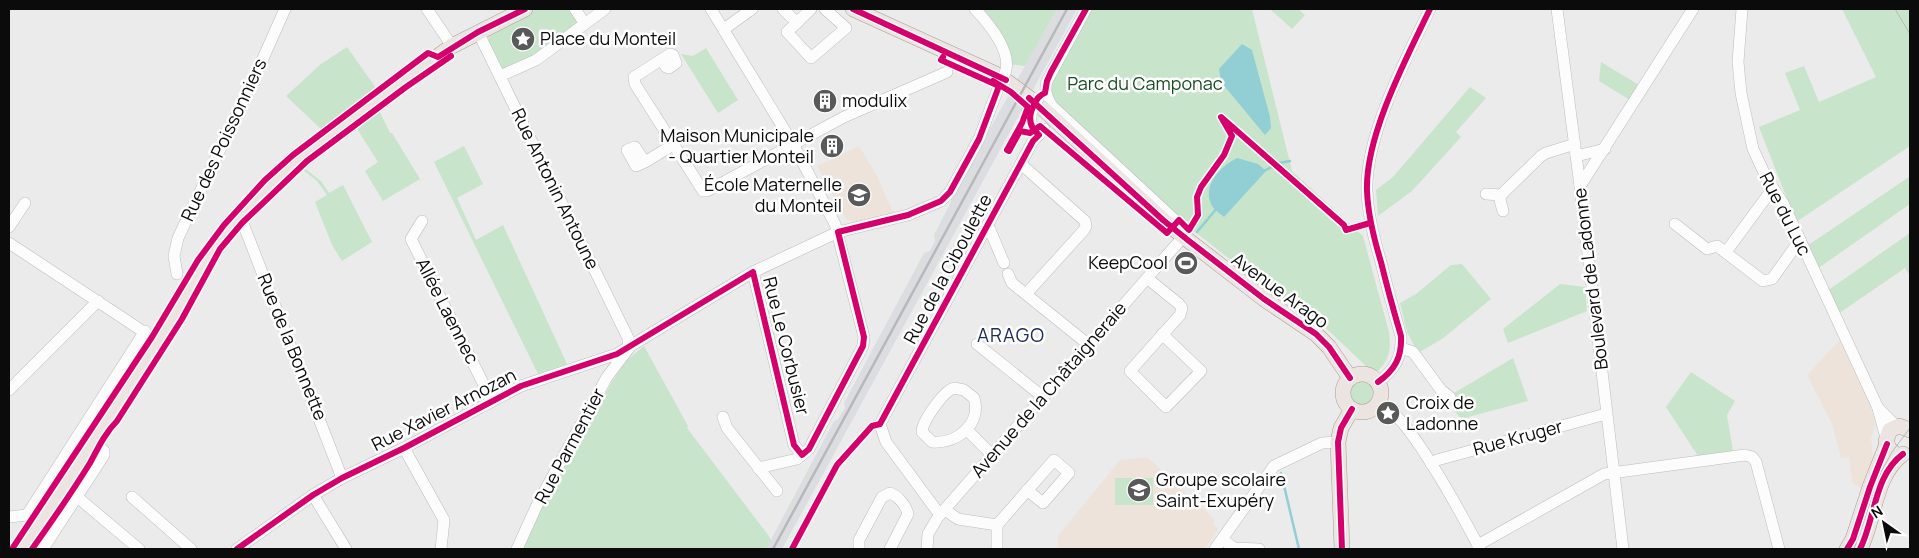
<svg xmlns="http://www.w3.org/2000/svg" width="1919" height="558" font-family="Manrope,sans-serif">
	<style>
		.built { fill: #dcdde1 }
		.education { fill: #eee3da }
		.green { fill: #c8e4cb }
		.water { fill: #91cfd5 }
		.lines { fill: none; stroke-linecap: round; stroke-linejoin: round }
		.stream { stroke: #91cfd5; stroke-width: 2.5 }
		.minor-casing { stroke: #bcbcbd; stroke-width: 12 }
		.major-casing { stroke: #ab9e97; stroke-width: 16 }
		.minor { stroke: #fcfcfc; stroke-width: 11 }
		.major { stroke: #ece4e1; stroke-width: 15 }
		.tram { stroke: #b8b8b8; stroke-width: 1 }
		.rail { stroke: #b8b8b8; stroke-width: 2.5 }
		.minor-bridge-casing { stroke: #bcbcbd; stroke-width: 12; stroke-linecap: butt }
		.minor-bridge { stroke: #fcfcfc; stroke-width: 11 }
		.cycleway-casing { stroke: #fff; stroke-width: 9 }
		.cycleway { stroke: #d6006c; stroke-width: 6 }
		.labels { text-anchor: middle; stroke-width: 5; stroke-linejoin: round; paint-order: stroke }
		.poi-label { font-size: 18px; fill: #0b0b0c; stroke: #fff; text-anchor: start }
		.park-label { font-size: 18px; fill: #154d21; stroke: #fff }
		.street-label { font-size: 18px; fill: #0b0b0c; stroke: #fff }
		.neighbourhood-label { font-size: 19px; letter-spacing: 1px; fill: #212b64; stroke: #fff }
	</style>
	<rect width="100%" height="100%" fill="#ebebeb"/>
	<polygon class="built" points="1057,9 1077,9 782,549 766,549 834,421 838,419 845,408 844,403 924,253 930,251 935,241 934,235 951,202 951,198"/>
	<g class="education">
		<polygon points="859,146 877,176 894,214 855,223 846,219 817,166"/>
		<polygon points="1840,340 1874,415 1875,424 1871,438 1873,458 1863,490 1852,482 1849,457 1841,458 1832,424 1807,375"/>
		<polygon points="1147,457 1215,520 1213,524 1218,529 1205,549 1058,549 1058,536 1120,460"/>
	</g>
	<g class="green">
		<polygon points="537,9 569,9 579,21 535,56 502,69 489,43 488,33"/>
		<polygon points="975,9 1057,9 1025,66 1008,64"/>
		<path d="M1090,9H1252L1292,171L1363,236L1389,332C1391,349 1390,359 1378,371L1368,368L1328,330L1278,297L1180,220L1053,101L1050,88L1067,49L1073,45L1076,39L1077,31Z"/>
		<polygon points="1270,9 1298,9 1305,15 1292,29"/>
		<polygon points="1842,9 1910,9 1910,146 1796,222 1759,127 1800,110 1785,73 1804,66 1819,102 1876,77"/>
		<polygon points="347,47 376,88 321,129 286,96 321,64"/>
		<polygon points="706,48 738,100 718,113 681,54 693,56"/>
		<polygon points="1601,62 1639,85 1630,100 1599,81"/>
		<polygon points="1470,87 1486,98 1456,132 1461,137 1412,191 1378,216 1376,190 1393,177"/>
		<polygon points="379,110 390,133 392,133 420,179 383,201 365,171 378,162 356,127"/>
		<polygon points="464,146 483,184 457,198 476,240 503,225 567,364 538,374 434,162"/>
		<polygon points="304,168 321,181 329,193 343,185 372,242 342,261 332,245 315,202 327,195 317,181 302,169"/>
		<polygon points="1909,177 1910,204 1817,269 1807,246"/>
		<polygon points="1910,233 1910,276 1905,268 1838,314 1827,291"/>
		<polygon points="1462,264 1491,299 1442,339 1418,353 1407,332 1400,303 1416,294 1451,265"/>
		<polygon points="1560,284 1585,287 1587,311 1508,343 1503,329"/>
		<polygon points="644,346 688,426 687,428 768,535 771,540 766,549 522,549 542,506 612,382 627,360"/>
		<polygon points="1513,358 1528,401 1461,419 1451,406 1457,401 1454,393"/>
		<polygon points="1691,372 1735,401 1727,415 1733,451 1698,456 1666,407"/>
		<circle cx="1360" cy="393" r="13"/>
		<rect x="1115" y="478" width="38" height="27"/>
	</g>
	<g class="water">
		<polygon points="1242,44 1252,50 1270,117 1271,128 1265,135 1221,82 1219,69"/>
		<path d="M1237,158L1258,164L1266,171L1224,217C1220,214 1215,210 1212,206C1201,185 1221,166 1237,158Z"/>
	</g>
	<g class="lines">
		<g class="stream">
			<polyline points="1264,171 1279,163 1290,161"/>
			<polyline points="1197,232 1217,208"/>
			<polyline points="1281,473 1299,549"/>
		</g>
		<g class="minor-casing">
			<g id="minor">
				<polyline points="427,9 452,46"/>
				<polyline points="575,9 585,24"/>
				<polyline points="711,9 793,144 835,224 864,337 863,346 809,449 797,459 758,468"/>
				<polyline points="783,9 797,23"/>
				<polyline points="811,9 787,32 811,58 846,28 825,9"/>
				<path d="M975,9C989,24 1013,52 1005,73"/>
				<polyline points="1557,9 1580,186 1623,549"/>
				<polyline points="1742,9 1738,62 1741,93 1753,149 1767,179 1783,203 1878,408"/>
				<polyline points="724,29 752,9"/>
				<polyline points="478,32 628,338 629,348 607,377 537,505 517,549"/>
				<polyline points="662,60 666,67 669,68 676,63 673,55 670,54 634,77 635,84 703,191 707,191 844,117 947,72"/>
				<polyline points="500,76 536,60 605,9"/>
				<polyline points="1032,110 1030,122 1039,135"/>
				<polyline points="1576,156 1605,149"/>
				<polyline points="645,162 636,166 627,150 635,147 645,162 673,145"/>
				<polyline points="1021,164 1085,221 1086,226 1084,230 1026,294"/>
				<polyline points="1580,186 1693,9"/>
				<polyline points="1486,194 1501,195 1541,156 1546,153 1575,144"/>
				<polyline points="1501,195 1500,200 1503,211"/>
				<polyline points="238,218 244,226 342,478"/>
				<polyline points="422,221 411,239 492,401"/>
				<polyline points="1675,224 1707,249 1717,246 1763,281 1772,279 1800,240"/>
				<polyline points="9,227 25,203"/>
				<polyline points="987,228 990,230 1004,263"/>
				<polyline points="9,243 150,336"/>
				<polyline points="1726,252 1773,188"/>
				<polyline points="753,272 794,445 802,455"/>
				<polyline points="177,274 174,256 178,238 261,63 285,9"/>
				<polyline points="1008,274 1012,283 1089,345"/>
				<polyline points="1147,278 1179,304 1182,308 1180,315 1130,371 1166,407 1201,371 1162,334"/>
				<polyline points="977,344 1043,397"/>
				<polyline points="1401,348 1413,352 1441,390 1450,397"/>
				<path d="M1378,382C1395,370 1402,357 1401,336C1394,312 1387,287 1381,262C1374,239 1368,216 1367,191C1365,136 1406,59 1430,9"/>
				<path d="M954,388L964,390L974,398C982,424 957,444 932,442L922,432C922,421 944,391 954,388Z"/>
				<polyline points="9,390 98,301"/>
				<path d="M1379,402C1409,415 1463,517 1480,549"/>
				<polyline points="723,417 727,428 777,491"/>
				<polyline points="967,430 992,455"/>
				<polyline points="1886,438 1878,408 1893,423 1899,426"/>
				<polyline points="404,448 444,520 441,549"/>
				<polyline points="1431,464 1437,460 1606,414"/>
				<polyline points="313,495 346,549"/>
				<polyline points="76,496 139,549"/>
				<polyline points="132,497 191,549"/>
				<polyline points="945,510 958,519 997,525 997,549"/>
				<polyline points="940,515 886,442 880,424 1033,141 1044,129"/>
				<polyline points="9,517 27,515 145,331"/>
				<polyline points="997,525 1054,460 1069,473 1043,503 1027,490"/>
				<polyline points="1222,539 1234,548 1259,549"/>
				<polyline points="43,549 104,455 104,451 94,441"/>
				<polyline points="237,549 313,495 342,478 404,448 521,386 617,354 753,272 838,232 908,215 941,201 950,192 979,139 999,86"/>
				<path d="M859,549V540L882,497L890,493C898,496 906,505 908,514L890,549"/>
				<path d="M927,549L928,534L938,517L1183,237L1180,225L1177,222L1052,106C1047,97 1044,92 1047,81L1086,9"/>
				<polyline points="1215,549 1274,466 1322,443 1338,442"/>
				<polyline points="1478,549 1478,545 1604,474 1745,455 1752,457 1756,462 1779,549"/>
			</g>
		</g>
		<g class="major-casing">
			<g id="major">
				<polyline points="853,9 998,75 1040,106 1163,220 1189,241 1264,299 1316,334 1329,347 1350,378"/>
				<circle cx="1362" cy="393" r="19"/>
				<polyline points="1893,452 1889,449 1886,441 1890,430 1899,426 1910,430"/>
				<polyline points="20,549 132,382 171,320 205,261 238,218 269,187 331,134 452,46 525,9"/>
				<polyline points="1342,549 1338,442 1341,428 1352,409"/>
				<polyline points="1847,549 1853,539 1870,487 1887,444"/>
				<path d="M1860,549C1875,520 1874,475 1903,454"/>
			</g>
		</g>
		<use href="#minor" class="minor"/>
		<use href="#major" class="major"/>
		<g class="tram">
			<polyline points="1895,9 1910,34"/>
			<polyline points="1854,549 1881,472 1892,452 1910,428"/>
		</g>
		<polyline class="rail" points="773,549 1067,9"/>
		<g class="minor-bridge-casing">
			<g id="minor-bridge">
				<polyline points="999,86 1005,73"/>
				<polyline points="1032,110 1039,97"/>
			</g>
		</g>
		<use href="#minor-bridge" class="minor-bridge"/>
		<g class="cycleway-casing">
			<g id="cycleway">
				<polyline points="853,9 1006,80"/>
				<polyline points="993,81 1011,92 1028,107 1022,123 1007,150 1009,151 1020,131 1030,133 1040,126 1167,233 1179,220 1189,230 1198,215 1197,197 1201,187 1224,155 1232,136 1221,117 1344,225 1346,230 1370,223"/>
				<polyline points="1029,98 1163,220 1189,241 1264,299 1316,334 1329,347 1350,378"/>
				<path d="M1378,382C1395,370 1402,357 1401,336C1394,312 1387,287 1381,262C1374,239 1368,216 1367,191C1365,136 1406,59 1430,9"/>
				<polyline points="12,549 152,337 198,260 224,225 265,180 293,155 428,53 438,57 478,32 525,9"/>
				<path d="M32,549C52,521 72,492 90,463C98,448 105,433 117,421L182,319L220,249L242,223L307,161L406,87L451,56"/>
				<polyline points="237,549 313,495 342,478 404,448 521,386 617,354 753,272 794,445 802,455 809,449 863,346 864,337 838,232 908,215 941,201 950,192 979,139 999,86 941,60 943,57"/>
				<path d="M792,549L837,465L872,426L880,424L1033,141L1039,135C1028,126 1028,116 1034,105C1037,99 1039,95 1045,93L1047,81L1051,72L1086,9"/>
				<polyline points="1342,549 1338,442 1341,428 1352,409"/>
				<polyline points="1847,549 1853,539 1870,487 1887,444"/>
				<path d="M1860,549C1875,520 1874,475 1903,454"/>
			</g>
		</g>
		<use href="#cycleway" class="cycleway"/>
	</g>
	<defs>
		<g id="sight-disc" transform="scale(1.25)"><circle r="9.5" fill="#59595a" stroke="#fff"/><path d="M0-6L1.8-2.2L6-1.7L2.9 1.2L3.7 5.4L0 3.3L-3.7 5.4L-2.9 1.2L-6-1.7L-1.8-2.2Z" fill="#fff"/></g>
		<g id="building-disc" transform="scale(1.25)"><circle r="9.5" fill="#59595a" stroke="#fff"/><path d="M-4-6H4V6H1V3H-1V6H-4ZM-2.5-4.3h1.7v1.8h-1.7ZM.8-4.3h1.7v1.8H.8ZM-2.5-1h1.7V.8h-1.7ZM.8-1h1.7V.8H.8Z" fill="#fff"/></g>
		<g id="school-disc" transform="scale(1.25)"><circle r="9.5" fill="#59595a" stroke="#fff"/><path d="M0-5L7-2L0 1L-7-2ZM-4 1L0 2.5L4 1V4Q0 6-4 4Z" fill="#fff"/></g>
		<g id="stadium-disc" transform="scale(1.25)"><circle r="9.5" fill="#59595a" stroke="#fff"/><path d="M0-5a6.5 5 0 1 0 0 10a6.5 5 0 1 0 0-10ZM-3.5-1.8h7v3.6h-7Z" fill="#fff"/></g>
	</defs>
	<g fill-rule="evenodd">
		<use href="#sight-disc" x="523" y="39"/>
		<use href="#building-disc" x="825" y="101"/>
		<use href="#building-disc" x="832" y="146"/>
		<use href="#school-disc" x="859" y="195"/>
		<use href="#stadium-disc" x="1186" y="263"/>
		<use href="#sight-disc" x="1388" y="413"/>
		<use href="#school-disc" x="1139" y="490"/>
	</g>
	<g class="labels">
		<g class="poi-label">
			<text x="540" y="45">Place du Monteil</text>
			<text x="842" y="107">modulix</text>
			<text x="814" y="142" text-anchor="end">Maison Municipale<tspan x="814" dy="21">- Quartier Monteil</tspan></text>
			<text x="842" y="191" text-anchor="end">École Maternelle<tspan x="842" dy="21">du Monteil</tspan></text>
			<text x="1168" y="269" text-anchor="end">KeepCool</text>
			<text x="1406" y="409">Croix de<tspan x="1406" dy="21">Ladonne</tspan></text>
			<text x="1156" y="486">Groupe scolaire<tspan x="1156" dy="21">Saint-Exupéry</tspan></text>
		</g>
		<g class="park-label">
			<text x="1145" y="90">Parc du Camponac</text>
		</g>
		<g class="street-label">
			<text transform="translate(224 140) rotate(-65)" y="6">Rue des Poissonniers</text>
			<text transform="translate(555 189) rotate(64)" y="6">Rue Antonin Antoune</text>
			<text transform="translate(1785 214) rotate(63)" y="6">Rue du Luc</text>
			<text transform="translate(948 269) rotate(-62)" y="6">Rue de la Ciboulette</text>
			<text transform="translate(1591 279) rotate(-97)" y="6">Boulevard de Ladonne</text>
			<text transform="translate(1280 291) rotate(36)" y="6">Avenue Arago</text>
			<text transform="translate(447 311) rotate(63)" y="6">Allée Laennec</text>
			<text transform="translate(786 346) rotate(76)" y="6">Rue Le Corbusier</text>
			<text transform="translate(292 347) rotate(68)" y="6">Rue de la Bonnette</text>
			<text transform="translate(1049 390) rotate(-49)" y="6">Avenue de la Châtaigneraie</text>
			<text transform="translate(444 410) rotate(-27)" y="6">Rue Xavier Arnozan</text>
			<text transform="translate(1518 438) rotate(-15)" y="6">Rue Kruger</text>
			<text transform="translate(570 446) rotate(-62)" y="6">Rue Parmentier</text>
		</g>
		<g class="neighbourhood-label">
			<text x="1011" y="342">ARAGO</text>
		</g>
	</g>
	<rect width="1919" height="558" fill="none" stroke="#0b0b0c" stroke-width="20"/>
	<g transform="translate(1884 523) rotate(327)" stroke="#ffffff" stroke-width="4" paint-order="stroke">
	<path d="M0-4L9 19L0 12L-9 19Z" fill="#0b0b0c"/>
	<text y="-8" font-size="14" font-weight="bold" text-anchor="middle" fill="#0b0b0c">N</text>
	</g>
</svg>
